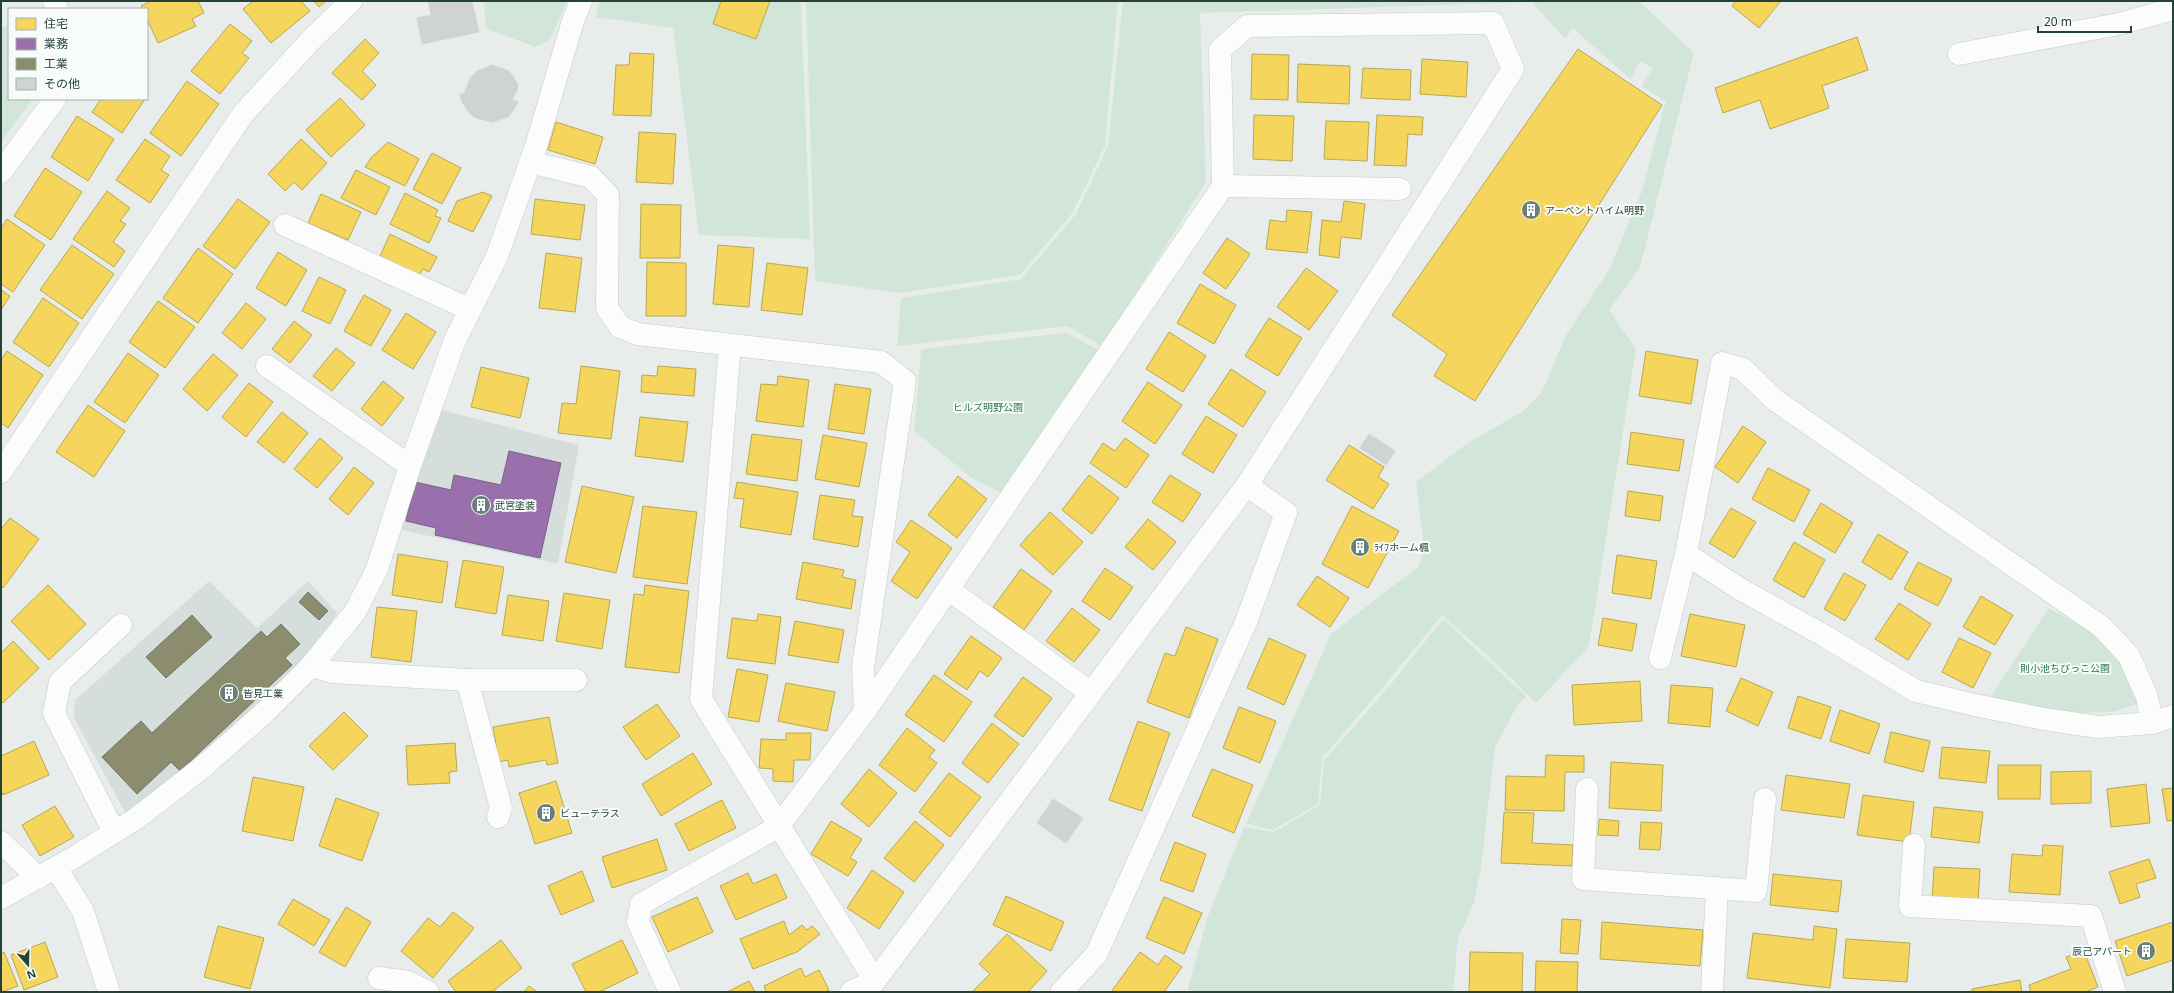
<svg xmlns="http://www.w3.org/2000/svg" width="2174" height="993" font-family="'Noto Sans','Noto Sans JP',sans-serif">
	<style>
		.built { fill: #d6dedb }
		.green { fill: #d1e6d8 }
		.homes { fill: #f6d55c; stroke: #b7a952 }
		.offices { fill: #9970ab; stroke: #766289 }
		.industry { fill: #8c8c6e; stroke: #6d765e }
		.building { fill: #cfd4d2; stroke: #d1d6d4 }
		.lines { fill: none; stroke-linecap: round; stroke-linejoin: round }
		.minor-casing { stroke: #c5cac8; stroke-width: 23 }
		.minor { stroke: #fcfcfc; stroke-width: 22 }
		.labels { text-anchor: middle; stroke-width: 4; stroke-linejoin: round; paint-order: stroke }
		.poi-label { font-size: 10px; fill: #24423a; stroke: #f7fbf9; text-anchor: start }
		.park-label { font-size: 10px; fill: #2d7a4b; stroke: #f7fbf9 }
	</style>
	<rect width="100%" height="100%" fill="#e8edeb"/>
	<g class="built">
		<polygon points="441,410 579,445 558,564 397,529"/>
		<polygon points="209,581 257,628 308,581 337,613 329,626 295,668 181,774 126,814 74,718 75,700"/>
	</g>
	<g class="green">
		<polygon points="483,1 567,1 550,40 536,47 487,29"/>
		<polygon points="600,1 801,1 810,239 699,235 673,28 596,17"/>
		<polygon points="806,1 1118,1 1105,146 1073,212 1020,275 899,293 815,281"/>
		<polygon points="1123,1 1639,1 1694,53 1640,267 1609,310 1636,349 1589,646 1536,703 1486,654 1442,615 1385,685 1322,758 1318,804 1273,830 1246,824 1331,634 1419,566 1424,547 1416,482 1469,442 1522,412 1542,392 1565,337 1609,270 1642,191 1666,101 1641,86 1653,69 1641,61 1630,79 1573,28 1565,39 1532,2 1200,13 1206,182 1102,347 1068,326 897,346 901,298 1021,279 1076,214 1108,146"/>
		<polygon points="9,25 9,99 33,99 1,142 1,28"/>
		<polygon points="1067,333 1100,351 1007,496 972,478 914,431 921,349"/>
		<polygon points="2049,608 2102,638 2123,666 2140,696 2137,704 2112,712 2069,713 1989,699"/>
		<polygon points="1443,619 1526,696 1516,708 1495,747 1481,867 1474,903 1458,939 1453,992 1189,992 1188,988 1208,916 1244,827 1274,832 1320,805 1324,760 1388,688"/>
	</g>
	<g class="homes">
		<polygon points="151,1 198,1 204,13 192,19 196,26 158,43 147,19 147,9 143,9 141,6"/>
		<polygon points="253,1 301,1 310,11 271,43 243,9"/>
		<polygon points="314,1 326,1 319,7"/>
		<polygon points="721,1 770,1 756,39 713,24"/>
		<polygon points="1736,1 1781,1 1759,28 1732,6"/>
		<polygon points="230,24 252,41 242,53 249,58 220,94 191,71"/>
		<polygon points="1857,37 1868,70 1822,86 1829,108 1770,129 1760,100 1723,113 1715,88"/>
		<polygon points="365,39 379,53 362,71 376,85 362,100 332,73"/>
		<polygon points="1578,49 1662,105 1475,401 1434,376 1447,354 1392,315"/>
		<polygon points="630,53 654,54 651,116 613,115 616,65 629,65"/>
		<polygon points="1252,54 1289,55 1288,100 1251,99"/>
		<polygon points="1422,59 1468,62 1466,97 1420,94"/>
		<polygon points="1298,64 1350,66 1349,104 1297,102"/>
		<polygon points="1363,68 1411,70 1410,100 1361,98"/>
		<polygon points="187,81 219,104 181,156 150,133"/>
		<polygon points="340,98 365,125 331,157 306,130"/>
		<polygon points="101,99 145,99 122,133 92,112"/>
		<polygon points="1254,115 1294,116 1292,161 1253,159"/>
		<polygon points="1377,115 1423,117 1422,135 1408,134 1406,166 1374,165"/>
		<polygon points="77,116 114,139 88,181 51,157"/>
		<polygon points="1326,121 1369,122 1367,161 1324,159"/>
		<polygon points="556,122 603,137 595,164 548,150"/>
		<polygon points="639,132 676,134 673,184 636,182"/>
		<polygon points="145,139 170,156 161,170 169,175 150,203 116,180"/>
		<polygon points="301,139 327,163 302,190 294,182 285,191 268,174"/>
		<polygon points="388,142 419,159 405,186 365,167 371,158"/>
		<polygon points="432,153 461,168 442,204 413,189"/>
		<polygon points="45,168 82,192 51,240 14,216"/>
		<polygon points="356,170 390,187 376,215 341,198"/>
		<polygon points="107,191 130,208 120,221 126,224 113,242 125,251 114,267 73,239"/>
		<polygon points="483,192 492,196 473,232 448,221 457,201"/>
		<polygon points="405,193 438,210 435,216 441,218 429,243 390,224"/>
		<polygon points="321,194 361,212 348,240 308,223"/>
		<polygon points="238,199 270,222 235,269 203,246"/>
		<polygon points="535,199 585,205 580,240 531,234"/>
		<polygon points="1344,201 1365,204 1361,239 1341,237 1339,258 1319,255 1322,220 1341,222"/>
		<polygon points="641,204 681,205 680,258 640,258"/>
		<polygon points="1287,210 1312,212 1307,253 1266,249 1270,220 1286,222"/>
		<polygon points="7,219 45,245 13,292 1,284 1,229"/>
		<polygon points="390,234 437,257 429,272 423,269 419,275 380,256"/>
		<polygon points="1227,238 1250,254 1226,289 1203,273"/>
		<polygon points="72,245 114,274 82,319 40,290"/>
		<polygon points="718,245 754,248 749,307 713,304"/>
		<polygon points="198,248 233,274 198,323 163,298"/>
		<polygon points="278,252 307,270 286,306 256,288"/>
		<polygon points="546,253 582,258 575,312 539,308"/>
		<polygon points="647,262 686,263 686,316 646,316"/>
		<polygon points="767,263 808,268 802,315 761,310"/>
		<polygon points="1306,268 1338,291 1309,330 1277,307"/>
		<polygon points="319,277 346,290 330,324 302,311"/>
		<polygon points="1200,284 1236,305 1214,344 1177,323"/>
		<polygon points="1,290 10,296 1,310"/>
		<polygon points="364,295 391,310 371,346 344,331"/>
		<polygon points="43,298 79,323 49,367 13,342"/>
		<polygon points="158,301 195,327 165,368 129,342"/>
		<polygon points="246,303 266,319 242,349 222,333"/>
		<polygon points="406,313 436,332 413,369 382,350"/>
		<polygon points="1269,318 1302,338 1278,376 1245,356"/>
		<polygon points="294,321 312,335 290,363 272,349"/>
		<polygon points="1169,332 1206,356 1183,392 1146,369"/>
		<polygon points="336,348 355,363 332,391 313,376"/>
		<polygon points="7,351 43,375 8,428 1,423 1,360"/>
		<polygon points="1646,351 1698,360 1691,404 1639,396"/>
		<polygon points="128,353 159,375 125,423 94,402"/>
		<polygon points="213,354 238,375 207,411 183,389"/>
		<polygon points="581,366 620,371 611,439 558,433 562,403 576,404"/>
		<polygon points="658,366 696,369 694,396 641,392 642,375 657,376"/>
		<polygon points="481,367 529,378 520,418 471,407"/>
		<polygon points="1231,369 1266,392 1243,427 1208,404"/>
		<polygon points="778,376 809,380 803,427 756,421 761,384 777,385"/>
		<polygon points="383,381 404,398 382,426 361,409"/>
		<polygon points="1148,382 1182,405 1155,444 1122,421"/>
		<polygon points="249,383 273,402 246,437 222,417"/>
		<polygon points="835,384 871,389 864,434 828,429"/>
		<polygon points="88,405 125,431 94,477 56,452"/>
		<polygon points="282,412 308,433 284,463 257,442"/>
		<polygon points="1206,416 1237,435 1213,473 1182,454"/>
		<polygon points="640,417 688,422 683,462 635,456"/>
		<polygon points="1743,426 1766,442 1738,483 1715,467"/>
		<polygon points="1631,432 1684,440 1679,471 1627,464"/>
		<polygon points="752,434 802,440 797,481 746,474"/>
		<polygon points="823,435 867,443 859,487 815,479"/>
		<polygon points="320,438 343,458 317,488 294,469"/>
		<polygon points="1125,438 1149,455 1126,488 1090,463 1103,443 1115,451"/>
		<polygon points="1349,445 1384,467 1378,477 1389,484 1373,509 1326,480"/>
		<polygon points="354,467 374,483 348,515 329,499"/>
		<polygon points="1768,468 1810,490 1794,522 1752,499"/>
		<polygon points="1089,475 1119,498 1092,534 1062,510"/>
		<polygon points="1170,475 1201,494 1183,522 1152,502"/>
		<polygon points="958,476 987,499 957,538 928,515"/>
		<polygon points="737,482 798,492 791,535 740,527 744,499 734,498"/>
		<polygon points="582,486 634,497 616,573 565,562"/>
		<polygon points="1628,491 1663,496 1660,521 1625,516"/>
		<polygon points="820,495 855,500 852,516 863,517 858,547 813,539"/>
		<polygon points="1821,503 1853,523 1835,553 1803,534"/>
		<polygon points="643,506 697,512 687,584 633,577"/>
		<polygon points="1352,506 1399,531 1368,588 1322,564"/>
		<polygon points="1731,508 1756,522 1734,558 1709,543"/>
		<polygon points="1050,512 1083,542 1053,575 1020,545"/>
		<polygon points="10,518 39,539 3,588 1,586 1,529"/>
		<polygon points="1148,519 1176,542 1153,570 1125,547"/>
		<polygon points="911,520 952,548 917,599 891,581 910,552 896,542"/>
		<polygon points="1878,534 1908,552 1891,580 1862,562"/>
		<polygon points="1794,542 1825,560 1804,598 1773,580"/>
		<polygon points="398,554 448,562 442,603 392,595"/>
		<polygon points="1617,555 1657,561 1651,599 1612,593"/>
		<polygon points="463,560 504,567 496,614 455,607"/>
		<polygon points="803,562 844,570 842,577 856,580 851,609 796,599"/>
		<polygon points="1918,562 1952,579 1938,606 1904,589"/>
		<polygon points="1105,568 1133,587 1110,620 1082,601"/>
		<polygon points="1021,569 1052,591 1024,630 993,607"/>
		<polygon points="1844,573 1866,585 1845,621 1824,609"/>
		<polygon points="1317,576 1349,598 1330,627 1297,605"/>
		<polygon points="48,585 86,624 49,660 11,621"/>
		<polygon points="645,585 689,591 679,673 625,667 634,594 644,595"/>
		<polygon points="564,593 610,600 602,649 556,641"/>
		<polygon points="508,595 549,601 543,641 502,635"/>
		<polygon points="1981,596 2013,615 1995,645 1963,627"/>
		<polygon points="1899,603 1931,624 1908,660 1875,639"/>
		<polygon points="377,607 417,611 411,662 371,657"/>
		<polygon points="1072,608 1100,630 1074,662 1046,641"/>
		<polygon points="758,614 781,617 775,664 727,658 732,618 757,621"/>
		<polygon points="1690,614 1745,625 1736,667 1681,656"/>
		<polygon points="1603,618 1637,624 1632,651 1598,645"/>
		<polygon points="795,621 844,630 838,663 788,655"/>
		<polygon points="1186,627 1218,639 1189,718 1147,702 1165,653 1175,656"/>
		<polygon points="971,636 1002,658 988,677 980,671 967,690 944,674"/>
		<polygon points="1269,638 1306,655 1284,705 1247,688"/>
		<polygon points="1959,638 1991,653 1973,688 1942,672"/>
		<polygon points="13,641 39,668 3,703 1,701 1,653"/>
		<polygon points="737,669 768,675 759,722 728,717"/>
		<polygon points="934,675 972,702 944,742 905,715"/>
		<polygon points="1023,677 1052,698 1023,737 994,716"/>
		<polygon points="1741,678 1773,692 1758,726 1726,711"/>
		<polygon points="1640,681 1642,721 1574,725 1572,685"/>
		<polygon points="786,683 835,692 827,731 778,721"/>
		<polygon points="1671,685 1713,688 1710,727 1668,723"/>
		<polygon points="1798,696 1831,707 1821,739 1788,728"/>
		<polygon points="657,704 680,736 646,760 623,727"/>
		<polygon points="1239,707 1276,721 1260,763 1223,748"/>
		<polygon points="1840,710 1880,724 1869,754 1830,741"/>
		<polygon points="344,712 368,736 333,770 309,746"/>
		<polygon points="549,717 558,763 547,765 546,760 509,767 508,760 499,762 493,727"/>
		<polygon points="1138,721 1170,733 1142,811 1109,800"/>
		<polygon points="992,723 1019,744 988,783 962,763"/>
		<polygon points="907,728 935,750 929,757 937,763 915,792 879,765"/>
		<polygon points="1891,732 1930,741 1923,772 1884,762"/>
		<polygon points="786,733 811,733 810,760 794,760 793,782 773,781 773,769 759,768 761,739 786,740"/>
		<polygon points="34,741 49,775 3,795 1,790 1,756"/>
		<polygon points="455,743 457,771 449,772 450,783 408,785 406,746"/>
		<polygon points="1942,747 1990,751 1986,783 1939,778"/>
		<polygon points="693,753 712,784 661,816 642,784"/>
		<polygon points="1546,755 1584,756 1584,772 1565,772 1564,811 1505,810 1506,776 1545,777"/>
		<polygon points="1611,762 1663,765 1661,811 1609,808"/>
		<polygon points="1998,765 2041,765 2040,799 1998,799"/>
		<polygon points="869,769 897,793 869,827 841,804"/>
		<polygon points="1212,769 1253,785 1234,833 1192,816"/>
		<polygon points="2091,771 2091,803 2051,804 2051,772"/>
		<polygon points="949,773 981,797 950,837 919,812"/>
		<polygon points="1786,775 1850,784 1844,818 1781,810"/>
		<polygon points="253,777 304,787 293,841 242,831"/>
		<polygon points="556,781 572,833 535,844 519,793"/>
		<polygon points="2146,784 2150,823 2111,827 2107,789"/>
		<polygon points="2173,788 2173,820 2167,821 2162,789"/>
		<polygon points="1863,795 1914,802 1909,842 1857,835"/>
		<polygon points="336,798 379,813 362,861 319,846"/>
		<polygon points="722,800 736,828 689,851 675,824"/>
		<polygon points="55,806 74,837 40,856 22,825"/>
		<polygon points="1934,807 1983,812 1979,843 1931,837"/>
		<polygon points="1504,812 1534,813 1532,843 1573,845 1572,866 1501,863"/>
		<polygon points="1599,819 1619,821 1618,836 1598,835"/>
		<polygon points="831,821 862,839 850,858 857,862 848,876 811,854"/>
		<polygon points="915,821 944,845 914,882 884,858"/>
		<polygon points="1641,822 1662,823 1660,850 1639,849"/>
		<polygon points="657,839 667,870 612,888 602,857"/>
		<polygon points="1175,842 1206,854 1193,892 1160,880"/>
		<polygon points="2043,845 2063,846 2060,895 2009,892 2012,854 2042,856"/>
		<polygon points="2149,859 2156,878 2136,884 2140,897 2120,904 2109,872"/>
		<polygon points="1934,867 1980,869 1978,904 1932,902"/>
		<polygon points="872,870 904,892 879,929 847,908"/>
		<polygon points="582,871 594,901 561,915 548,886"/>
		<polygon points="748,873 753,884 776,874 787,898 736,920 720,886"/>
		<polygon points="1773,874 1842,881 1838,912 1770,905"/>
		<polygon points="1006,896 1064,922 1051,951 993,925"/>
		<polygon points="697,897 713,932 668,952 652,917"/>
		<polygon points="1164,897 1202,913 1184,954 1146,938"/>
		<polygon points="293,899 330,920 314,946 278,924"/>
		<polygon points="346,907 371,922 345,967 319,952"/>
		<polygon points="453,912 474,928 433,978 401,951 428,918 440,927"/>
		<polygon points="1562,919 1581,920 1578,954 1560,953"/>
		<polygon points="784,921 789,935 802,925 807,930 812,926 820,934 797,952 753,969 740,939"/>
		<polygon points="1602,922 1703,930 1700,966 1600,959"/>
		<polygon points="2173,922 2173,960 2127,976 2115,941"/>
		<polygon points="218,926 264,938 250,989 204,977"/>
		<polygon points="1814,926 1837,929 1830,988 1747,978 1753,933 1813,940"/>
		<polygon points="1007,934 1047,971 1028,992 972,992 990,974 979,964"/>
		<polygon points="1846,939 1910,943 1907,982 1843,978"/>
		<polygon points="501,940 522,968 493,991 494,992 456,992 448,981"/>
		<polygon points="622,940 638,973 599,992 586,992 572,964"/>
		<polygon points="45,942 58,977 24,990 11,955"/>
		<polygon points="2084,951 2098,987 2085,992 2031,992 2029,985 2071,969 2066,957"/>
		<polygon points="4,952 18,986 1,992 1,953"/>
		<polygon points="1140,952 1158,965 1165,955 1182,967 1164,992 1111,992"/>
		<polygon points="1470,952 1523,953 1522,992 1469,992"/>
		<polygon points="1536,961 1578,962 1577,992 1535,992"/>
		<polygon points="801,968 805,977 819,970 829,990 824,992 766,992 764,986"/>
		<polygon points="2020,980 2022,992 1972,992 1972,989"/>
		<polygon points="749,981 755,992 727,992"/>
		<polygon points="529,986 537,992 524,992"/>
	</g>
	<polygon class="offices" points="509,451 561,463 540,558 435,535 436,528 406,521 415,482 451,490 454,475 501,485"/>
	<g class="industry">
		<polygon points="308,592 328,611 319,620 299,602"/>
		<polygon points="192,615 212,637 166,678 146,657"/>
		<polygon points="281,624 300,644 285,658 292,665 180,771 171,762 137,794 102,757 141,721 152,733 261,631 267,637"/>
	</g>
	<g class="building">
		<polygon points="428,1 472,1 479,32 422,44 417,18 431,15"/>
		<polygon points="492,65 509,71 518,84 517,90 512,100 518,102 513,111 508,117 492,122 476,118 470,114 462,102 460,94 464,94 471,77 477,71"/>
		<polygon points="1369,434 1395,451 1386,465 1360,448"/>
		<polygon points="1053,799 1083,818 1066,843 1037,823"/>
	</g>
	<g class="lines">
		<g class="minor-casing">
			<g id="minor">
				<polyline points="54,1 57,9"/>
				<polyline points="1959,54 2119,24 2173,9"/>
				<polyline points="530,162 591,177 608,195 607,308 620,327 638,334 881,362 905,381 863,667 865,711"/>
				<polyline points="1,172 55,99"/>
				<polyline points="1223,186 1400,189"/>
				<polyline points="285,225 469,309"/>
				<polyline points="730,345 701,699 875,981"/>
				<polyline points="267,366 410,466"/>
				<polyline points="1,472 243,114 311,40 351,1"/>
				<polyline points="1686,554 1740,589 1823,635 1916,691 1975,705 2044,719 2098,727 2152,723 2173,716"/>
				<polyline points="948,589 1091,693"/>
				<polyline points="1660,658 1686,554 1722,363 1743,369 1775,400 2102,627 2129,656 2147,697 2152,723"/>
				<polyline points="311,666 332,672 467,680 576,680"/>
				<polyline points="467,680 501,808 498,817"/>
				<polyline points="1587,789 1583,879 1756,891 1765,799"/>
				<polyline points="114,832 54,713 60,682 121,625"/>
				<polyline points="1,842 38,878"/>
				<polyline points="1914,845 1910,906 2091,916 2115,992"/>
				<polyline points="56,868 83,911 109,992"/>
				<polyline points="1,898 73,858 137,818 204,766 265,712 311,666 355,612 377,569 410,466 455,340 497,256 536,146 573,21 581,1"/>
				<polyline points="379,978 408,982 428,992"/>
				<polyline points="670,992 638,922 641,904 778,827 865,711 1223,186 1220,50 1247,26 1493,23 1513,69 1247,485 875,981 851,992"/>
				<polyline points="1061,992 1096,955 1246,622 1286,513 1247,485"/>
				<polyline points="1712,992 1717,888"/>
			</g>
		</g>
		<use href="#minor" class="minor"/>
	</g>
	<defs>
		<g id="building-disc" transform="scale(1)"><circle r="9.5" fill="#697e78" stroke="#f7fbf9"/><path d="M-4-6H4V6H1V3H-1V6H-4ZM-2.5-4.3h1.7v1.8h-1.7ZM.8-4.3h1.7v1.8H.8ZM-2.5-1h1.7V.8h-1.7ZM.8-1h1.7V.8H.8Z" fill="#fff"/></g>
	</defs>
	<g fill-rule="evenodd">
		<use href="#building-disc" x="1531" y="210"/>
		<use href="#building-disc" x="481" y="505"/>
		<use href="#building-disc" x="1360" y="547"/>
		<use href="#building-disc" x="229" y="693"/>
		<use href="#building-disc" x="546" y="813"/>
		<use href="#building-disc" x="2146" y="951"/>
	</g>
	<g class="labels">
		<g class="poi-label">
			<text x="1545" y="214">アーベントハイム明野</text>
			<text x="495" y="509">武宮塗装</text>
			<text x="1374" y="551">ﾗｲﾌホーム楓</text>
			<text x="243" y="697">皆見工業</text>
			<text x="560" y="817">ビューテラス</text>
			<text x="2132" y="955" text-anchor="end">辰己アパート</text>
		</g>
		<g class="park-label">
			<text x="988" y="411">ヒルズ明野公園</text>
			<text x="2065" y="672">則小池ちびっこ公園</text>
		</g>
	</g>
	<rect width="2174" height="993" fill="none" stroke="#24423a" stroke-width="4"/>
	<rect x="8" y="8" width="140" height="92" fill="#f7fbf9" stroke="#a3b1ad"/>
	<rect x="16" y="18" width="20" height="12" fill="#f6d55c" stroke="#a3b1ad"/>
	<text x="44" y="28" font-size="12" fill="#24423a">住宅</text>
	<rect x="16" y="38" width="20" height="12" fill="#9970ab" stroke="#a3b1ad"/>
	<text x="44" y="48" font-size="12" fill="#24423a">業務</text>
	<rect x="16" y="58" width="20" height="12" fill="#8c8c6e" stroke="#a3b1ad"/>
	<text x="44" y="68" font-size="12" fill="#24423a">工業</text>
	<rect x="16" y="78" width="20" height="12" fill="#cfd4d2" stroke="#a3b1ad"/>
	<text x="44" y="88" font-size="12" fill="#24423a">その他</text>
	<g transform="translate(28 965) rotate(160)" stroke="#f7fbf9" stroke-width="3" paint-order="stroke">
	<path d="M0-3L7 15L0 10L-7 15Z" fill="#24423a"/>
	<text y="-6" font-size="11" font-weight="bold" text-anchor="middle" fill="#24423a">N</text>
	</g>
	<path d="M2038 26v6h93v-6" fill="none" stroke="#24423a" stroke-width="2"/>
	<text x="2044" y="26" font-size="12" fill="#24423a" stroke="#f7fbf9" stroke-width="3" paint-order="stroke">20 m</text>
</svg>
